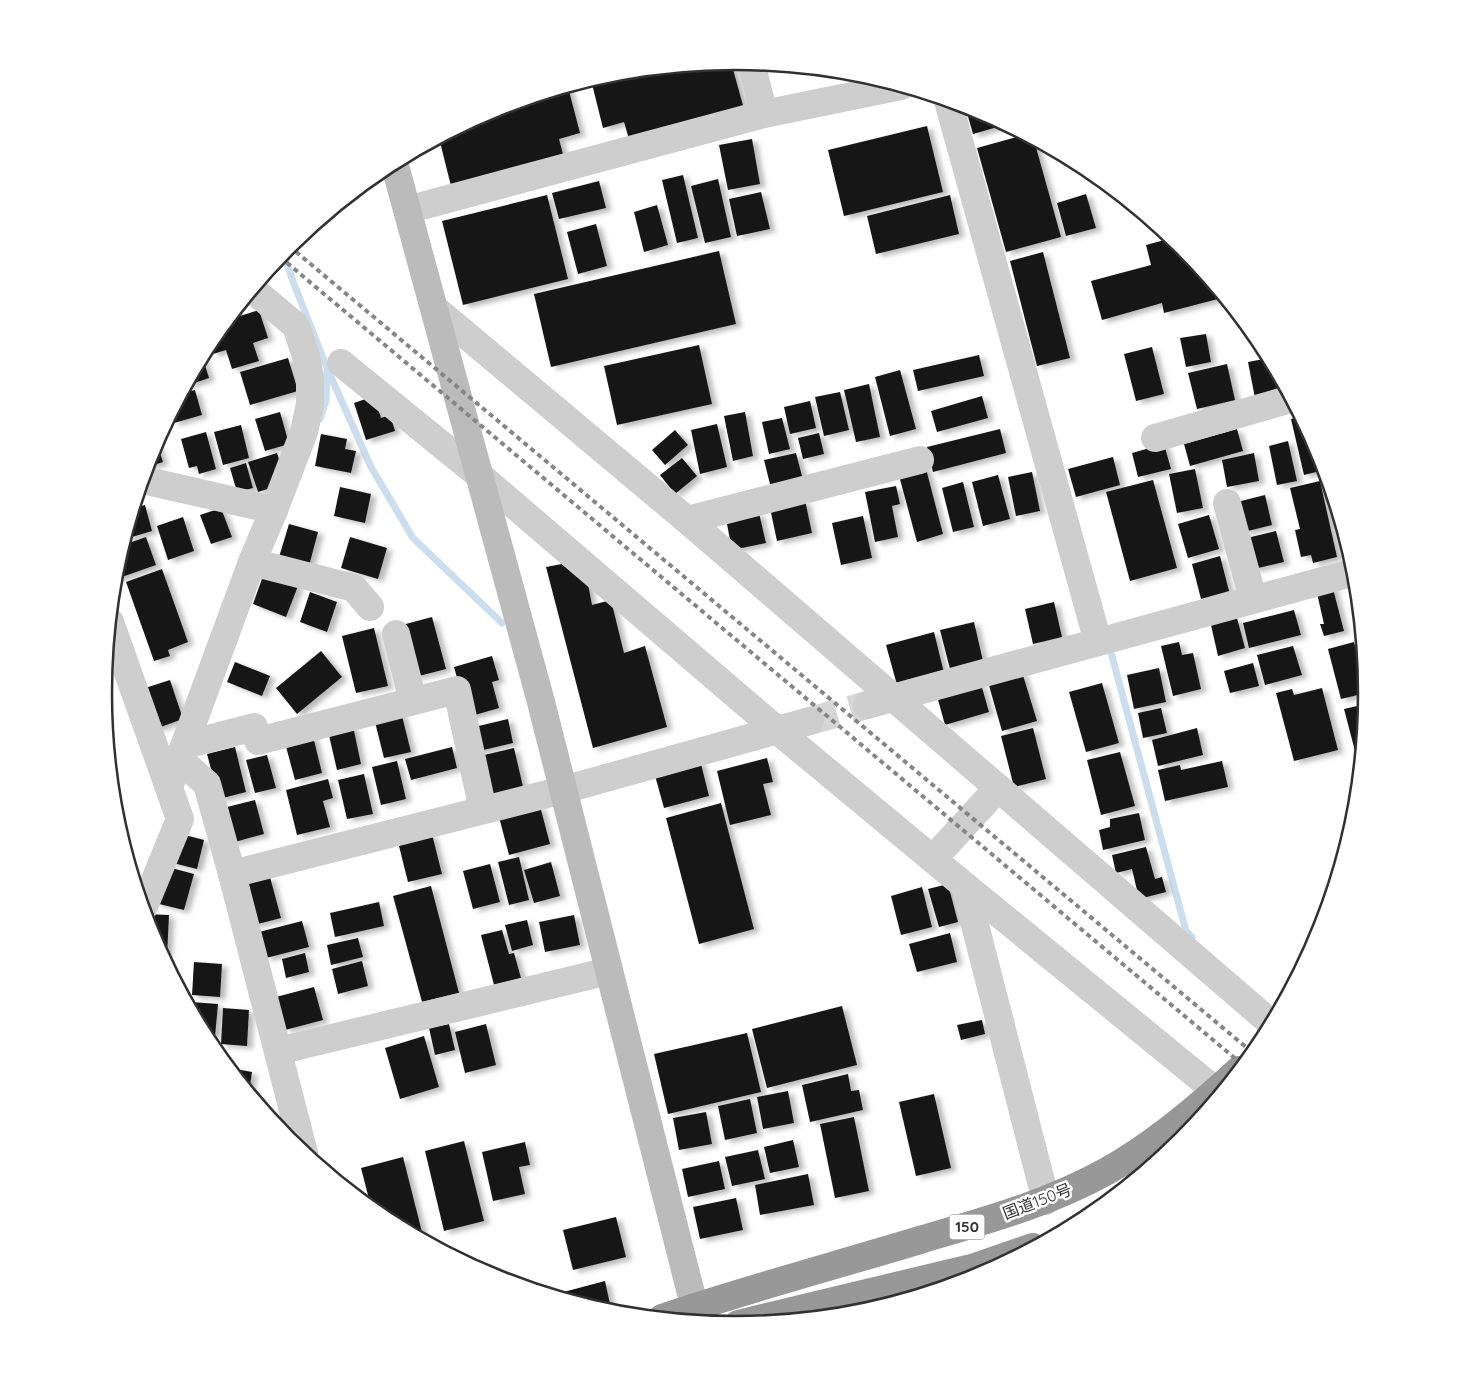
<svg xmlns="http://www.w3.org/2000/svg" width="1470" height="1386" font-family="Quicksand,'Noto Sans JP',sans-serif">
	<style>
		.lines { fill: none; stroke-linecap: round; stroke-linejoin: round }
		.stream { stroke: #ccdeee; stroke-width: 7 }
		.building { fill: #181818; filter: url(#shadow) }
		.street-tunnel { stroke: #d6d6d6; stroke-width: 28; stroke-dasharray: 28 14; stroke-linecap: butt }
		.street { stroke: #cecece; stroke-width: 28 }
		.secondary { stroke: #bbb; stroke-width: 28 }
		.highway { stroke: #989898; stroke-width: 28 }
		.rail { stroke: #868686; stroke-width: 4; stroke-dasharray: 5 4; stroke-linecap: butt }
		.labels { text-anchor: middle; stroke-width: 5; stroke-linejoin: round; paint-order: stroke }
		.shield { fill: #fff; stroke: #6f6f6f; stroke-width: 1 }
		.shield-label { font-size: 15px; font-weight: bold; fill: #313131 }
		.street-label { font-size: 16px; fill: #313131; stroke: #fff }
		.rim { fill: none; stroke: #313131; stroke-width: 2.5 }
	</style>
	<defs>
		<filter id="shadow"><feDropShadow dx="5.5" dy="3" stdDeviation="2.5" flood-color="#0004"/></filter>
	</defs>
	<rect width="100%" height="100%" fill="#fff"/>
	<g class="lines">
		<g class="stream">
			<polyline points="283,253 294,284 327,368 371,467 413,538 502,623"/>
			<polyline points="320,419 326,401 327,371"/>
			<polyline points="1109,645 1186,931 1192,937"/>
		</g>
	</g>
	<g class="building">
		<polygon points="731,62 744,109 629,139 624,122 603,128 591,80 612,73"/>
		<polygon points="568,87 580,133 559,139 564,158 451,186 439,138 494,109"/>
		<polygon points="965,106 977,109 999,121 1001,126 973,134"/>
		<polygon points="927,126 943,192 844,216 828,150"/>
		<polygon points="1024,135 1034,140 1061,237 1006,252 977,148"/>
		<polygon points="752,139 760,184 728,190 719,145"/>
		<polygon points="683,175 698,238 677,243 662,180"/>
		<polygon points="718,179 731,237 705,243 691,186"/>
		<polygon points="599,181 606,208 559,219 552,193"/>
		<polygon points="761,192 770,229 737,236 729,199"/>
		<polygon points="1086,194 1096,228 1066,236 1057,203"/>
		<polygon points="547,195 568,279 463,305 442,221"/>
		<polygon points="950,195 959,234 876,254 867,216"/>
		<polygon points="657,205 668,245 644,252 634,212"/>
		<polygon points="596,224 607,266 578,274 567,232"/>
		<polygon points="1172,238 1182,246 1214,286 1218,299 1164,313 1162,303 1102,320 1091,281 1151,265 1146,245"/>
		<polygon points="719,251 736,324 551,367 534,294"/>
		<polygon points="1043,252 1070,358 1037,366 1010,261"/>
		<polygon points="259,310 268,338 253,343 259,361 232,369 226,350 213,354 209,343 227,320"/>
		<polygon points="1206,334 1211,362 1186,367 1180,338"/>
		<polygon points="699,345 712,404 617,425 604,366"/>
		<polygon points="1152,347 1164,394 1136,401 1124,354"/>
		<polygon points="979,355 984,376 918,391 913,370"/>
		<polygon points="202,356 209,378 186,386"/>
		<polygon points="288,358 298,391 250,405 240,372"/>
		<polygon points="1269,358 1276,372 1274,372 1278,393 1255,398 1248,362"/>
		<polygon points="1227,364 1235,400 1197,409 1188,373"/>
		<polygon points="900,370 916,429 890,436 875,377"/>
		<polygon points="869,384 880,437 856,442 844,390"/>
		<polygon points="195,390 202,415 174,423 171,414 182,393"/>
		<polygon points="840,392 849,430 824,436 815,397"/>
		<polygon points="374,396 381,418 390,415 395,431 366,440 354,403"/>
		<polygon points="982,396 988,418 937,432 931,411"/>
		<polygon points="810,401 816,428 790,434 784,407"/>
		<polygon points="280,412 289,444 265,451 255,419"/>
		<polygon points="745,412 753,456 733,461 724,416"/>
		<polygon points="1300,417 1319,452 1324,470 1304,475 1291,419"/>
		<polygon points="782,418 790,449 769,454 762,422"/>
		<polygon points="717,424 727,467 700,474 691,430"/>
		<polygon points="241,425 249,458 223,465 214,432"/>
		<polygon points="1000,429 1006,453 933,472 927,447"/>
		<polygon points="1237,429 1243,451 1190,466 1184,444"/>
		<polygon points="675,430 688,445 665,465 652,450"/>
		<polygon points="206,432 216,469 199,474 197,466 189,468 181,439"/>
		<polygon points="819,433 824,454 803,459 798,438"/>
		<polygon points="321,434 347,439 345,449 356,451 351,473 315,466"/>
		<polygon points="1288,441 1297,481 1277,485 1269,446"/>
		<polygon points="156,442 163,462 147,467 151,451"/>
		<polygon points="1164,444 1171,469 1138,477 1132,453"/>
		<polygon points="277,453 282,469 280,485 258,492 248,462"/>
		<polygon points="796,453 803,480 771,488 764,460"/>
		<polygon points="1254,453 1259,481 1227,487 1222,460"/>
		<polygon points="1113,457 1120,485 1076,497 1068,469"/>
		<polygon points="682,458 697,476 675,494 660,475"/>
		<polygon points="246,463 253,488 237,492 230,468"/>
		<polygon points="925,465 943,534 917,542 898,472"/>
		<polygon points="1195,469 1203,508 1177,513 1169,474"/>
		<polygon points="1032,472 1040,511 1016,516 1008,477"/>
		<polygon points="998,475 1010,519 983,526 972,482"/>
		<polygon points="1153,480 1177,568 1130,581 1106,492"/>
		<polygon points="1320,481 1337,557 1313,563 1311,555 1301,557 1295,530 1300,529 1290,488"/>
		<polygon points="963,482 974,527 953,532 942,488"/>
		<polygon points="896,486 900,504 892,506 898,537 875,542 865,492"/>
		<polygon points="340,487 371,494 365,523 334,516"/>
		<polygon points="1265,495 1272,525 1244,532 1237,502"/>
		<polygon points="805,500 812,533 777,541 770,508"/>
		<polygon points="145,505 152,531 125,539 134,508"/>
		<polygon points="221,508 232,537 211,544 200,515"/>
		<polygon points="759,513 766,543 732,550 726,519"/>
		<polygon points="1209,515 1219,549 1188,558 1178,524"/>
		<polygon points="863,516 872,558 841,565 832,523"/>
		<polygon points="183,517 194,551 168,560 157,526"/>
		<polygon points="289,524 318,532 309,566 279,557"/>
		<polygon points="1276,531 1284,562 1254,569 1247,538"/>
		<polygon points="146,537 156,565 116,579 115,569 123,545"/>
		<polygon points="350,537 387,548 378,579 341,568"/>
		<polygon points="1220,556 1229,591 1201,599 1192,564"/>
		<polygon points="562,564 588,584 592,605 611,600 624,653 645,646 667,727 593,748 546,567"/>
		<polygon points="162,569 188,642 168,650 170,656 154,661 126,582"/>
		<polygon points="264,573 298,586 286,617 253,604"/>
		<polygon points="1332,585 1344,631 1324,636 1320,624 1324,624 1316,589"/>
		<polygon points="310,592 337,602 327,632 300,622"/>
		<polygon points="1054,602 1062,637 1033,644 1025,609"/>
		<polygon points="1294,610 1301,635 1249,648 1243,623"/>
		<polygon points="432,617 446,669 415,677 402,625"/>
		<polygon points="1237,618 1245,648 1218,656 1211,625"/>
		<polygon points="974,622 983,661 950,669 940,630"/>
		<polygon points="374,628 388,686 356,693 342,636"/>
		<polygon points="934,632 944,673 897,685 886,645"/>
		<polygon points="1179,642 1182,655 1193,653 1201,689 1173,696 1161,646"/>
		<polygon points="1354,642 1366,693 1341,699 1328,649"/>
		<polygon points="1293,646 1302,675 1265,685 1257,655"/>
		<polygon points="321,651 342,677 297,714 276,688"/>
		<polygon points="492,656 499,680 492,682 499,708 468,717 454,667"/>
		<polygon points="235,662 270,676 262,696 227,682"/>
		<polygon points="1253,663 1259,686 1230,693 1224,671"/>
		<polygon points="1159,668 1166,702 1134,709 1127,675"/>
		<polygon points="1022,672 1037,721 1002,731 988,682"/>
		<polygon points="170,680 183,719 155,729 142,689"/>
		<polygon points="1102,683 1119,743 1086,752 1069,692"/>
		<polygon points="981,684 989,712 945,725 937,696"/>
		<polygon points="1322,688 1338,750 1294,761 1276,693 1292,689 1294,695"/>
		<polygon points="1366,704 1361,749 1355,751 1344,709"/>
		<polygon points="1161,708 1167,733 1143,738 1138,713"/>
		<polygon points="401,712 411,752 384,758 374,718"/>
		<polygon points="508,719 513,743 475,752 470,728"/>
		<polygon points="353,726 361,764 337,770 328,731"/>
		<polygon points="1033,728 1046,779 1014,787 1001,736"/>
		<polygon points="1197,728 1203,755 1158,766 1152,740"/>
		<polygon points="313,736 322,773 295,780 285,743"/>
		<polygon points="235,747 246,792 219,799 207,754"/>
		<polygon points="452,747 457,768 411,780 405,759"/>
		<polygon points="514,748 524,791 490,799 480,756"/>
		<polygon points="1120,752 1135,806 1101,815 1087,760"/>
		<polygon points="267,755 276,788 255,793 246,760"/>
		<polygon points="767,758 773,782 763,784 771,815 730,825 717,771"/>
		<polygon points="700,760 709,796 664,808 654,772"/>
		<polygon points="397,761 406,799 381,805 372,767"/>
		<polygon points="1222,761 1228,787 1165,801 1158,770 1180,765 1181,770"/>
		<polygon points="364,774 373,814 347,819 338,780"/>
		<polygon points="328,779 333,798 323,801 330,827 297,835 286,790"/>
		<polygon points="255,800 264,834 231,843 223,808"/>
		<polygon points="721,803 754,929 699,944 666,818"/>
		<polygon points="540,806 550,844 509,855 499,817"/>
		<polygon points="1139,813 1145,840 1103,850 1099,830 1110,827 1110,819"/>
		<polygon points="177,833 204,840 197,869 169,862"/>
		<polygon points="432,834 442,874 408,882 398,842"/>
		<polygon points="1146,847 1155,879 1162,877 1166,892 1139,899 1132,869 1116,873 1112,855"/>
		<polygon points="519,857 529,900 509,905 498,862"/>
		<polygon points="551,862 560,896 534,903 524,870"/>
		<polygon points="490,864 500,902 473,909 463,871"/>
		<polygon points="164,866 194,874 184,910 155,903"/>
		<polygon points="270,877 281,918 254,925 244,884"/>
		<polygon points="948,884 958,922 939,927 928,889"/>
		<polygon points="431,886 459,993 422,1002 393,896"/>
		<polygon points="922,887 932,927 901,935 891,896"/>
		<polygon points="379,902 384,926 335,937 330,913"/>
		<polygon points="145,914 169,915 167,955 162,954 151,934"/>
		<polygon points="574,915 580,945 545,952 539,922"/>
		<polygon points="527,920 533,945 512,951 505,925"/>
		<polygon points="302,921 309,947 266,958 259,932"/>
		<polygon points="502,930 509,954 514,953 521,978 494,985 481,935"/>
		<polygon points="950,933 957,962 917,972 909,944"/>
		<polygon points="358,938 363,957 331,965 327,945"/>
		<polygon points="305,953 309,972 286,978 282,959"/>
		<polygon points="362,961 368,986 338,994 332,969"/>
		<polygon points="194,962 222,964 220,997 192,995"/>
		<polygon points="314,987 323,1020 285,1030 276,997"/>
		<polygon points="191,1002 218,1004 215,1036 205,1035 191,1009"/>
		<polygon points="842,1006 857,1065 767,1088 752,1029"/>
		<polygon points="223,1008 249,1010 247,1046 221,1044"/>
		<polygon points="982,1020 985,1034 961,1040 957,1025"/>
		<polygon points="449,1024 455,1050 435,1055 429,1028"/>
		<polygon points="486,1024 496,1065 465,1073 455,1032"/>
		<polygon points="747,1033 761,1092 668,1114 654,1054"/>
		<polygon points="424,1036 439,1087 400,1099 385,1048"/>
		<polygon points="230,1068 252,1072 249,1092 243,1084"/>
		<polygon points="848,1074 851,1091 859,1090 863,1110 810,1122 802,1085"/>
		<polygon points="788,1091 794,1123 763,1129 757,1097"/>
		<polygon points="934,1094 951,1168 916,1176 899,1102"/>
		<polygon points="750,1099 757,1133 725,1140 718,1106"/>
		<polygon points="706,1112 712,1144 679,1150 673,1118"/>
		<polygon points="854,1117 869,1191 835,1198 820,1124"/>
		<polygon points="793,1140 799,1167 770,1173 764,1147"/>
		<polygon points="464,1141 484,1221 444,1231 425,1151"/>
		<polygon points="525,1142 530,1165 519,1167 525,1194 493,1201 482,1152"/>
		<polygon points="758,1150 765,1179 732,1186 725,1157"/>
		<polygon points="403,1157 424,1240 384,1218 371,1207 361,1168"/>
		<polygon points="719,1161 725,1189 688,1197 682,1169"/>
		<polygon points="808,1174 814,1205 760,1215 755,1185"/>
		<polygon points="736,1198 743,1230 700,1239 693,1207"/>
		<polygon points="616,1217 626,1257 573,1270 563,1230"/>
		<polygon points="605,1281 610,1304 596,1308 557,1296 556,1294"/>
	</g>
	<g class="lines">
		<polyline class="street-tunnel" points="810,721 867,705"/>
		<g class="street">
			<polyline points="751,63 764,114"/>
			<polyline points="948,101 1098,642"/>
			<polyline points="407,210 764,114 901,86"/>
			<polyline points="434,308 687,520 1271,1023"/>
			<polyline points="341,363 480,476 777,730 965,886 1046,1201"/>
			<polyline points="1155,438 1291,399"/>
			<polyline points="143,480 274,510"/>
			<polyline points="1227,503 1253,599"/>
			<polyline points="687,520 920,460"/>
			<polyline points="252,562 354,588 370,607"/>
			<polyline points="110,622 180,819 143,909"/>
			<polyline points="396,634 413,701"/>
			<polyline points="867,705 1355,572"/>
			<polyline points="185,745 254,727 258,741 457,690 483,810"/>
			<polyline points="180,760 207,784 232,874 304,1153"/>
			<polyline points="169,787 252,562 274,510 304,432 310,404 310,378 306,356 296,326 253,290"/>
			<polyline points="933,859 998,788"/>
			<polyline points="232,874 563,790 810,721"/>
			<polyline points="965,886 1216,1091"/>
			<polyline points="278,1051 609,971"/>
		</g>
		<polyline class="secondary" points="394,162 541,702 698,1321"/>
		<g class="highway">
			<path d="M662,1318C747,1289 834,1266 920,1240C984,1221 1048,1204 1107,1171C1154,1145 1200,1106 1239,1070"/>
			<polyline points="738,1324 975,1267 1033,1247"/>
		</g>
		<g class="rail">
			<polyline points="289,246 1253,1053"/>
			<polyline points="280,257 1243,1065"/>
		</g>
	</g>
	<g class="labels">
		<rect class="shield" x="949.5" y="1214.5" width="35" height="25" rx="4"/>
		<g class="shield-label">
			<text x="967" y="1232">150</text>
		</g>
		<g class="street-label">
			<text transform="translate(1037 1201) rotate(-21)" y="6">国道150号</text>
		</g>
	</g>
	<path d="M0 0H1470V1386H0ZM112 693a623 623 0 1 1 1246 0a623 623 0 1 1-1246 0Z" fill="#fff" fill-rule="evenodd"/>
	<path class="rim" d="M112 693a623 623 0 1 1 1246 0a623 623 0 1 1-1246 0Z"/>
</svg>
